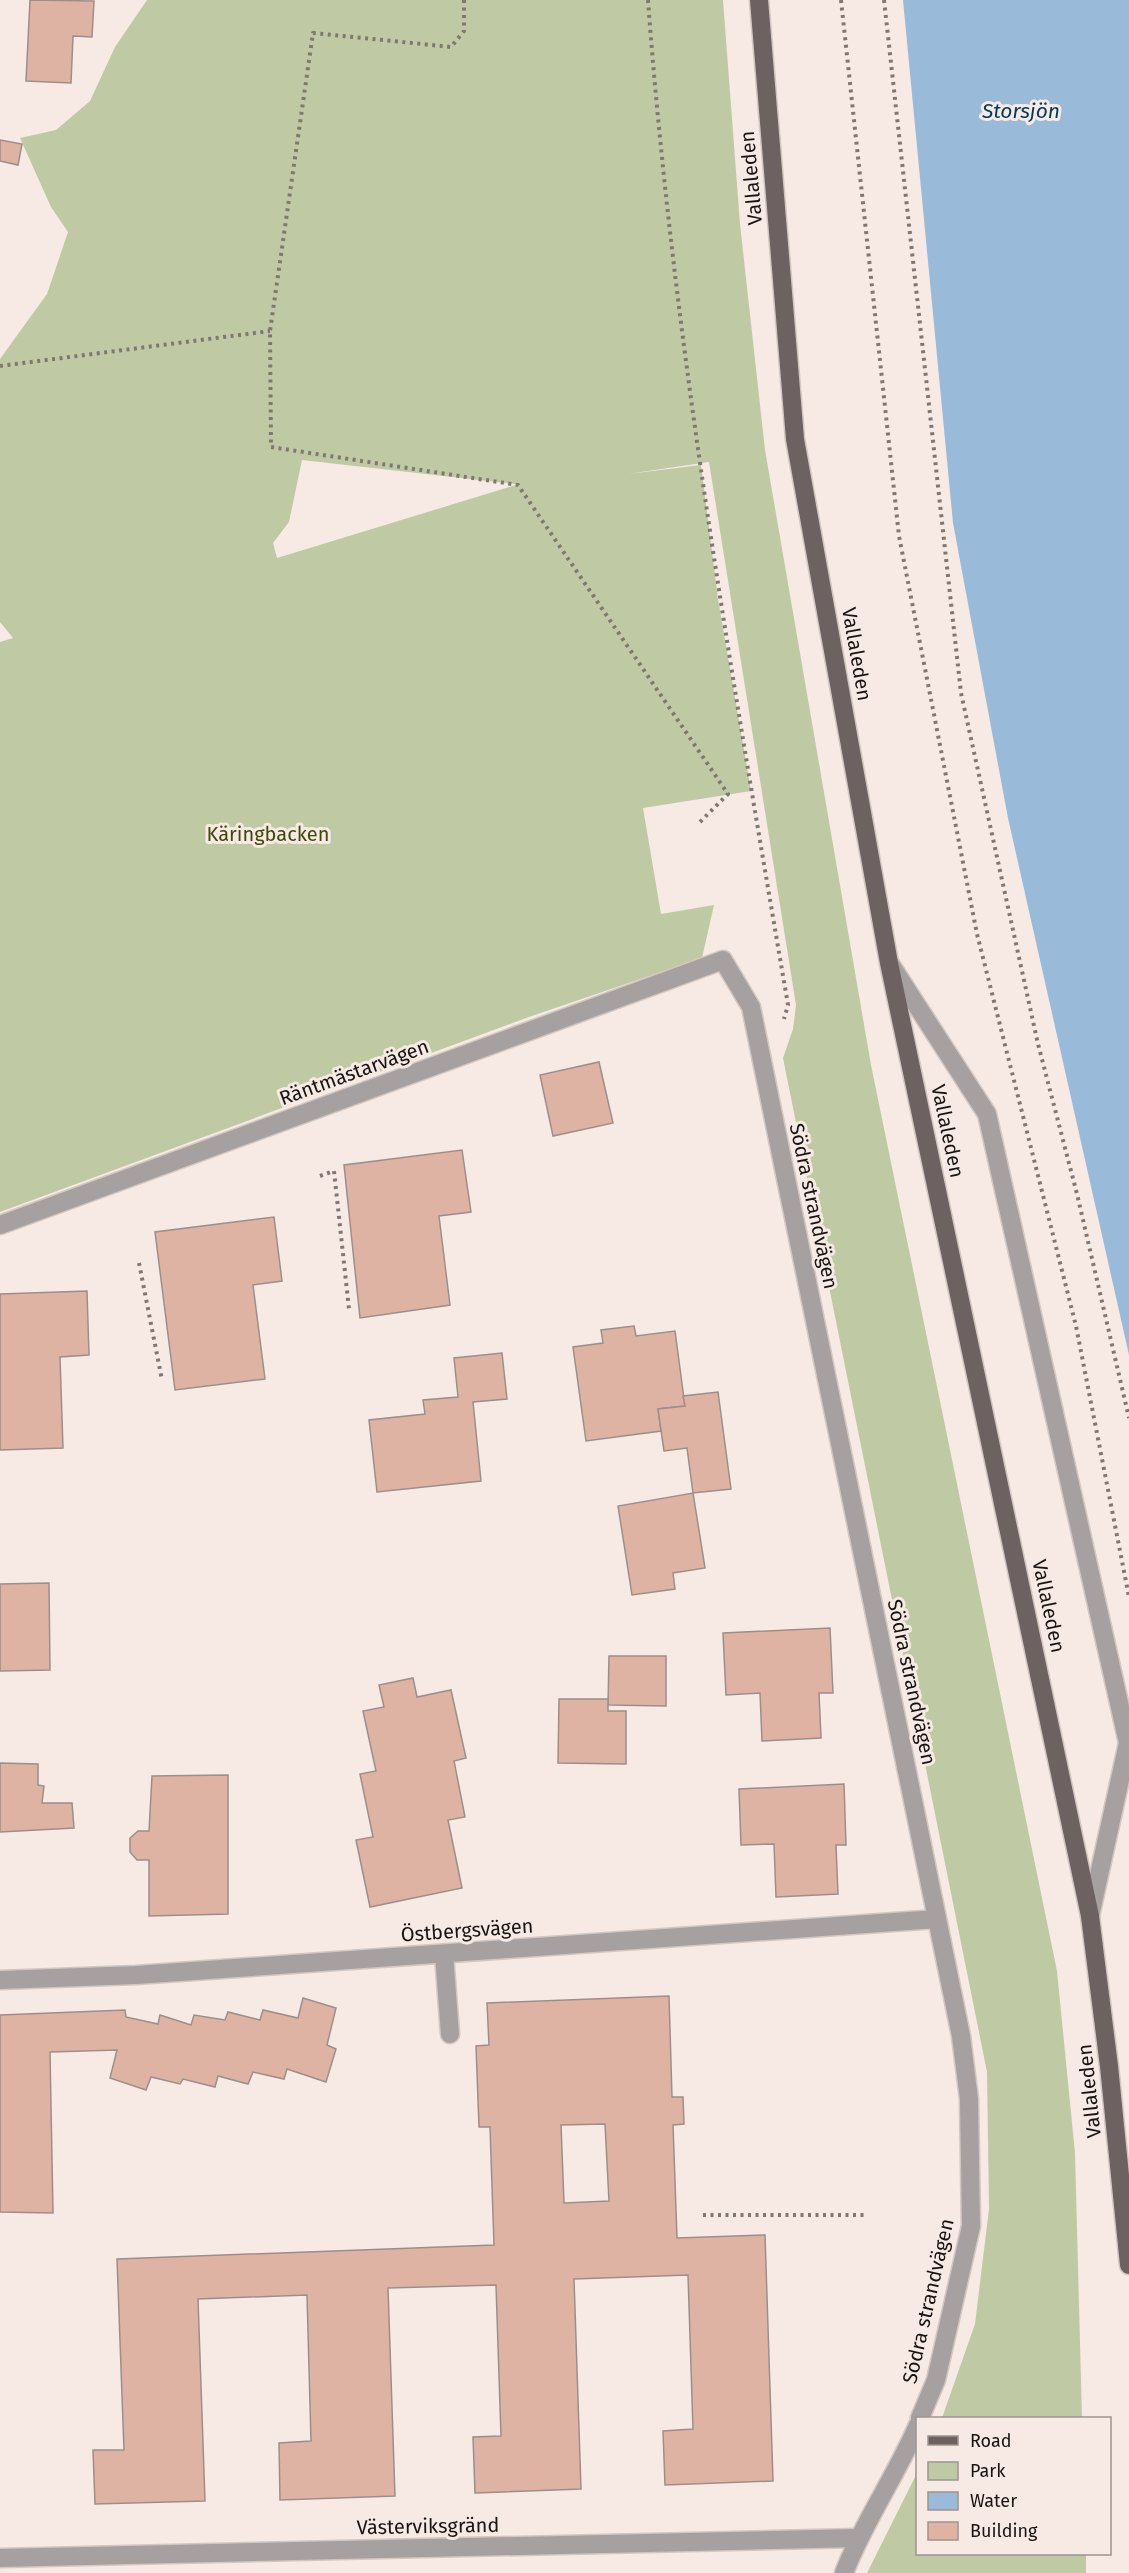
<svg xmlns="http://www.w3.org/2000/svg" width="1129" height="2573" font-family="'Fira Sans',sans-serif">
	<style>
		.green { fill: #bfcaa5; fill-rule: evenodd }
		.water { fill: #99bbd9 }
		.building { fill: #dfb3a3; stroke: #9c8f8b; stroke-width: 1.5; fill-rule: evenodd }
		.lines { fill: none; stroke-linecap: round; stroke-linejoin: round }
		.minor-casing { stroke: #d3c7c2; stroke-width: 21 }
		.major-casing { stroke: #d3c7c2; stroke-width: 21 }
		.path { stroke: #807774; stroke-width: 4; stroke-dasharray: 3 4.5; stroke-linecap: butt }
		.minor { stroke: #a7a0a0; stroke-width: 18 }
		.major { stroke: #6d6261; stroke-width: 18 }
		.labels { text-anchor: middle; stroke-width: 6; stroke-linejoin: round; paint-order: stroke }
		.street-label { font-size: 20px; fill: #181412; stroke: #f7e9e4 }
		.park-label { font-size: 20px; fill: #3d4907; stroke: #f7e9e4 }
		.water-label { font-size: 21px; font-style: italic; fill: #013d63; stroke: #f7e9e4 }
	</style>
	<rect width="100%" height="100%" fill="#f7e9e4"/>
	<g class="green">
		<path d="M147,0H723L740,224L765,450L871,1065L1057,1971L1075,2153L1082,2418H942L975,2324L989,2209L987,2072L783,1058L793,1029L796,1005L709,462L628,474L701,465L718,599L751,791L643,808L661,914L714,905L702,958L529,1017L0,1212V642L13,638L0,622V359L47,294L68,232L51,207L20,138L56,130L90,101L115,47ZM302,460L515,484L516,485L277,558L273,543L289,522Z"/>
		<polygon points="917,2473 918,2554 1086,2554 1086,2573 867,2573"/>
	</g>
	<polygon class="water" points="903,0 1129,0 1129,1355 1008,818 953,523"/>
	<g class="building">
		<polygon points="30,0 94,1 92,37 73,36 71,83 26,81"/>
		<polygon points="0,140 22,144 18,165 0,161"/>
		<polygon points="599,1062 613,1123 553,1136 540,1075"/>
		<polygon points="462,1150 471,1212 439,1216 450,1305 360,1318 344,1165"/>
		<polygon points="274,1217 282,1281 253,1285 265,1379 175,1390 155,1232"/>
		<polygon points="87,1291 89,1355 60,1357 63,1448 0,1450 0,1294"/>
		<polygon points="634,1326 636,1336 675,1331 685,1406 658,1409 661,1431 586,1441 573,1347 603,1343 601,1330"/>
		<polygon points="502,1353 507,1399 473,1402 481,1481 377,1492 369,1420 425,1414 423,1400 458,1397 454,1358"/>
		<polygon points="718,1392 731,1489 693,1493 687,1448 664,1451 658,1409 685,1406 683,1396"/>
		<polygon points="693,1493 705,1568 673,1573 675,1589 632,1595 618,1506"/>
		<polygon points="49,1583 50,1670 0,1671 0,1584"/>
		<polygon points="830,1628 833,1693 819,1693 821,1738 762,1741 760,1693 726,1695 723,1633"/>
		<polygon points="609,1656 666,1656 666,1706 608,1705"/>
		<polygon points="413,1678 417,1697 451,1690 466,1758 454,1761 465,1817 448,1820 462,1888 370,1907 356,1840 373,1837 360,1774 376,1771 363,1711 384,1707 379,1685"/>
		<polygon points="559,1699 608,1699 608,1711 626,1711 626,1764 558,1763"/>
		<polygon points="0,1763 38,1764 38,1785 44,1786 42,1803 72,1803 74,1828 0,1832"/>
		<polygon points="228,1775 228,1914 149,1916 149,1860 137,1860 130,1852 130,1838 138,1831 149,1831 152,1776"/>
		<polygon points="844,1784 846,1845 836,1845 838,1894 776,1897 774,1844 741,1845 739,1789"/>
		<path d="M669,1996L672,2097H683L684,2124L673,2125L677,2238L765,2235L773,2481L665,2485L663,2431L693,2429L688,2275L574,2279L581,2489L475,2493L473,2437L501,2436L496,2285L388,2288L395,2496L280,2500L279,2443L311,2441L307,2295L198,2299L205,2501L95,2504L93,2450H124L117,2259L494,2245L490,2127H479L476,2046L489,2045L487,2003ZM605,2124L609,2201L564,2203L561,2125Z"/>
		<polygon points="303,1998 336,2008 327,2045 336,2049 326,2082 287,2069 284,2079 253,2072 248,2084 218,2076 215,2087 183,2079 180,2084 151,2077 146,2090 110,2078 117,2050 50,2052 53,2213 0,2212 0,2015 125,2010 126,2017 158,2024 160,2015 191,2025 194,2015 225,2020 228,2012 260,2020 263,2010 298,2018"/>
	</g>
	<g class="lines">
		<g class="minor-casing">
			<g id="minor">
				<polyline points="890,964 987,1114 1128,1743 1090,1916"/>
				<polyline points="0,1225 723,960 751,1007 961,2036 969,2099 971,2226 936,2380 920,2418"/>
				<polyline points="444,1954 450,2034"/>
				<polyline points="0,1980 136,1975 937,1919"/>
				<polyline points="0,2558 857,2538"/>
				<path d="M844,2573C864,2521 896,2476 918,2425"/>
			</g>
		</g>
		<g class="major-casing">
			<polyline id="major" points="759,0 795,439 889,963 1090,1916 1109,2066 1129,2265"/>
		</g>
		<g class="path">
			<polyline points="464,0 464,31 451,47 313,33 270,331 271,447 518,485 728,794 698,824"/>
			<path d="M648,0C673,337 731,672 788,1005L784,1019"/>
			<polyline points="841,0 899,536 977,934 1076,1326 1129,1597"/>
			<polyline points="884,0 961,693 1038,1044 1077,1194 1129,1418"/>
			<polyline points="0,366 270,331"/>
			<polyline points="320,1176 334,1171 349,1309"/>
			<polyline points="139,1263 162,1380"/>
			<polyline points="703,2215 865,2215"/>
		</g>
		<use href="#minor" class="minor"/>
		<use href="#major" class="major"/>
	</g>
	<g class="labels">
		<g class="street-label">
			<text transform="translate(751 178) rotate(-95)" y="7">Vallaleden</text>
			<text transform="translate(857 654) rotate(80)" y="7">Vallaleden</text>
			<text transform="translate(354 1072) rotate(-20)" y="7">Räntmästarvägen</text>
			<text transform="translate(948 1131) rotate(78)" y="7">Vallaleden</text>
			<text transform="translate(814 1206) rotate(78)" y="7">Södra strandvägen</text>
			<text transform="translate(1049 1606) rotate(78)" y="7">Vallaleden</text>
			<text transform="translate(912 1682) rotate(78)" y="7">Södra strandvägen</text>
			<text transform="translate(467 1930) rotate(-4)" y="7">Östbergsvägen</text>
			<text transform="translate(1089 2091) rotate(-96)" y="7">Vallaleden</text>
			<text transform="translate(928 2301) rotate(-77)" y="7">Södra strandvägen</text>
			<text transform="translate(428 2526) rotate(-1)" y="7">Västerviksgränd</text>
		</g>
		<g class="park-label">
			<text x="268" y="841">Käringbacken</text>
		</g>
		<g class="water-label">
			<text x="1021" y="118">Storsjön</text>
		</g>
	</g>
	<rect x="916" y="2417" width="195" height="138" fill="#f7e9e4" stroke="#9e9490" stroke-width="1.5"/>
	<rect x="928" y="2436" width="30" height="9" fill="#6d6261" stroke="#9e9490" stroke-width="1.5"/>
	<text x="970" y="2447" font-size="18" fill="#181412">Road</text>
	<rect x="928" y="2462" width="30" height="18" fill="#bfcaa5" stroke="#9e9490" stroke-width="1.5"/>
	<text x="970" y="2477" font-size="18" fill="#181412">Park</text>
	<rect x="928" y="2492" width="30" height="18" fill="#99bbd9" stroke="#9e9490" stroke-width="1.5"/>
	<text x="970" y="2507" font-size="18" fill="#181412">Water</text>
	<rect x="928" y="2522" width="30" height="18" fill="#dfb3a3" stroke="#9e9490" stroke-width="1.5"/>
	<text x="970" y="2537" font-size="18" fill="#181412">Building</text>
</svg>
